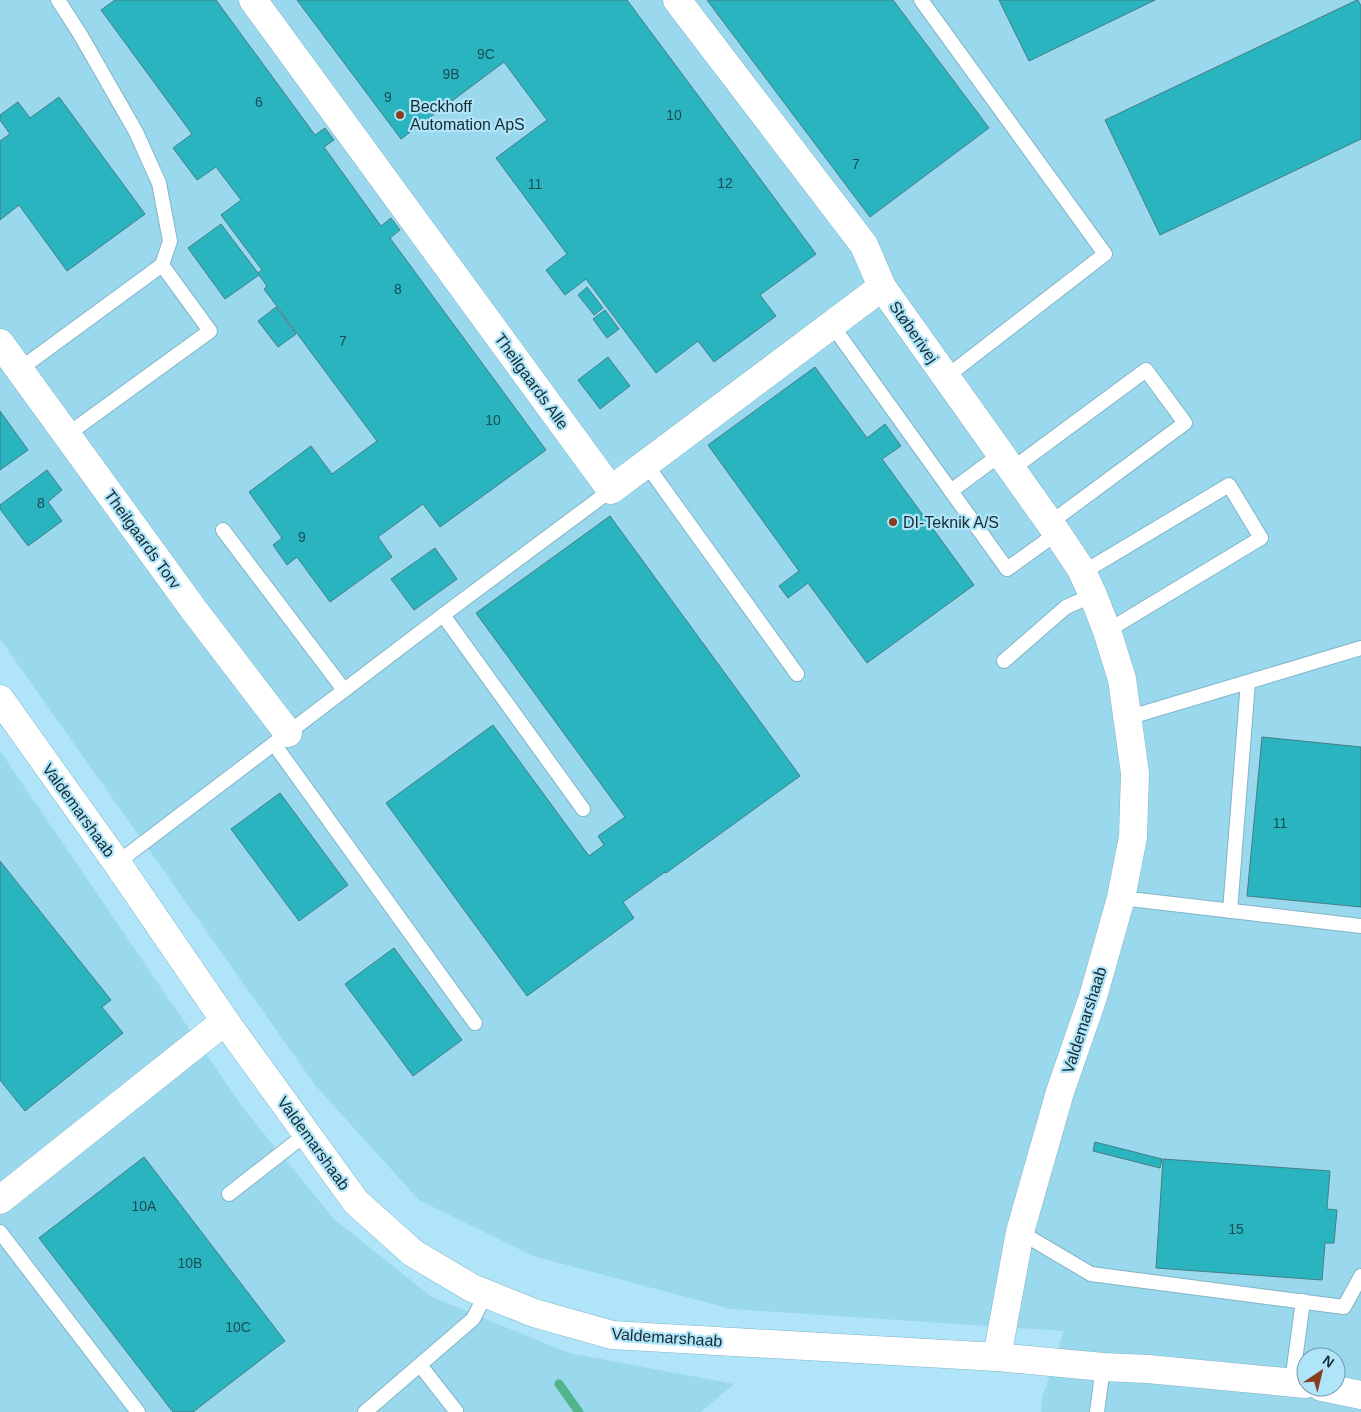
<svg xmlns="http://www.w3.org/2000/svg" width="1361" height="1412" font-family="Helvetica,sans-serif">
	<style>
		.built { fill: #9ad8ee; fill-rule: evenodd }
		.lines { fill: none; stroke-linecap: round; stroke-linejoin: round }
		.stream { stroke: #52b48a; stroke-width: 9 }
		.building { fill: #29b4bf; stroke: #457e83 }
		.lane-casing { stroke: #82b5c8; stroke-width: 16 }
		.street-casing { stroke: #82b5c8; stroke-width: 29 }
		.lane { stroke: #fff; stroke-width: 14 }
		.street { stroke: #fff; stroke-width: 28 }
		.poi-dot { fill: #863e1e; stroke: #b0e4f9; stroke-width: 2 }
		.labels { text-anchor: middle; stroke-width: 4.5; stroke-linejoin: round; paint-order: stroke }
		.number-label { font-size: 14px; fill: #1b4d55 }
		.poi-label { font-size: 16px; fill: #162b32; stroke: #b0e4f9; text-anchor: start }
		.street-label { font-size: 16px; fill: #162b32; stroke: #b0e4f9 }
	</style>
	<rect width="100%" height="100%" fill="#b0e4f9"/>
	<g class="built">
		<path d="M0,0H1361V1412H1041L1042,1398L1064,1331L731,1309L533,1256L419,1200L315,1085L0,639ZM1306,1357H1336V1387H1306Z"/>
		<polygon points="0,751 243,1108 334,1219 432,1297 569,1353 734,1384 701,1412 0,1412"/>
	</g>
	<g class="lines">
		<polyline class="stream" points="559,1384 579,1412"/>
	</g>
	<g class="building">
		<polygon points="115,0 216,0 315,135 325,128 334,140 324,147 381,226 391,218 400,230 390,238 546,450 440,527 423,504 378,537 392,557 330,602 297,557 287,565 273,545 282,538 249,492 311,446 332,474 377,441 264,289 267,286 259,275 225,299 188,248 221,224 258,273 262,270 221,215 241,200 216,167 197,180 173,148 192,134 101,10"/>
		<polygon points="297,0 627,0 816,254 760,295 776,316 714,362 698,341 656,373 586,279 565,295 546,270 567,254 496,158 547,120 504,62 401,139"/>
		<polygon points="707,0 893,0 989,128 870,217"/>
		<polygon points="999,0 1155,0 1029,61"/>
		<polygon points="1357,0 1358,0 1361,6 1361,139 1160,235 1105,120"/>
		<polygon points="59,97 145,214 67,271 19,205 0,220 0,141 10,134 0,120 0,115 18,102 30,118"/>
		<polygon points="587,287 603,308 594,315 578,295"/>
		<polygon points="276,307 296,334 278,347 258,321"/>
		<polygon points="605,310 619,329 607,338 593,319"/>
		<polygon points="608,357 630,386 600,409 578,380"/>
		<polygon points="815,367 867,438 885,424 901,446 882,459 974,585 867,663 808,583 788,598 779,586 799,571 708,445"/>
		<polygon points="0,411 28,450 0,470"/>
		<polygon points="47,470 62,490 48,502 62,521 28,546 0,509 0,505"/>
		<polygon points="610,516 800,776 666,873 665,872 623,902 634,918 527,996 386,803 493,725 589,856 604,845 598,836 625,817 476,613"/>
		<polygon points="435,548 457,579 414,610 391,579"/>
		<polygon points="1262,737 1361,747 1361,907 1247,896"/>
		<polygon points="280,793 348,885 299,921 231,829"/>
		<polygon points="0,861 111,1000 102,1007 123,1033 25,1111 0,1080"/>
		<polygon points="394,948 462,1040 413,1076 345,984"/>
		<polygon points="1095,1142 1162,1159 1160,1168 1093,1151"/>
		<polygon points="144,1157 285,1341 193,1412 173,1412 39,1238"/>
		<polygon points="1163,1159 1330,1171 1327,1209 1337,1210 1334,1243 1325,1243 1322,1280 1156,1268"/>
	</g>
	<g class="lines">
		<g class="lane-casing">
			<g id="lane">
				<polyline points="921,0 1105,254 946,377"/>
				<polyline points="832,325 951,491"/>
				<polyline points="20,369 162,265 170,241 159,183 136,132 80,34 58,0"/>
				<polyline points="68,434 210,331 162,265"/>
				<polyline points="1001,454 951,491 1007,569 1057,533"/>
				<polyline points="646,464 797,674"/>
				<polyline points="1012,469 1146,370 1185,423 1050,523"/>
				<polyline points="223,530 344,690"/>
				<polyline points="1082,573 1229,485 1261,538 1107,631"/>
				<polyline points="443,615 583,809"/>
				<polyline points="1004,661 1066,607 1093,595"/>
				<polyline points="1127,718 1361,648"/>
				<polyline points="274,744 475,1023"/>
				<polyline points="117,863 443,615 611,490"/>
				<polyline points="1121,898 1361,926"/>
				<polyline points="1230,911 1248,682"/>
				<polyline points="229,1194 306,1134"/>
				<polyline points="0,1232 138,1412"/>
				<polyline points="1020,1232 1091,1274 1344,1307 1361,1276"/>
				<polyline points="420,1365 456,1411"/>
				<polyline points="1292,1382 1303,1301"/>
				<polyline points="365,1412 473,1319 486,1294"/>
				<polyline points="1097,1412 1103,1367"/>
			</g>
		</g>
		<g class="street-casing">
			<g id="street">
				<polyline points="253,0 611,490 882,287"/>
				<polyline points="677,0 864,245 882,287 1057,533 1081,569 1093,595 1107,631 1122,679 1135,773 1133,837 1121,898 1093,997 1060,1092 1020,1232 997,1357"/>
				<polyline points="0,343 194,610 288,733"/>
				<polyline points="0,699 117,863 225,1021 356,1202 413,1253 472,1288 534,1313 612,1335 997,1357 1103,1367 1148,1369 1306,1384"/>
				<polyline points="0,1200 225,1021"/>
				<polyline points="1322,1387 1361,1395"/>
			</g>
		</g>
		<use href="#lane" class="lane"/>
		<use href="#street" class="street"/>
	</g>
	<g class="poi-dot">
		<circle cx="400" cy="115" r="5"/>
		<circle cx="893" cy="522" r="5"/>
	</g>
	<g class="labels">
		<g class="number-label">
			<text x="486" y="59">9C</text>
			<text x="451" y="79">9B</text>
			<text x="388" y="102">9</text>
			<text x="259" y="107">6</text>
			<text x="674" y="120">10</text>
			<text x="856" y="169">7</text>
			<text x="725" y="188">12</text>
			<text x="535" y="189">11</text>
			<text x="398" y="294">8</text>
			<text x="343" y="346">7</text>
			<text x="493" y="425">10</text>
			<text x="41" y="508">8</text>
			<text x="302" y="542">9</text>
			<text x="1280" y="828">11</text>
			<text x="144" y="1211">10A</text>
			<text x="1236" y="1234">15</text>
			<text x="190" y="1268">10B</text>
			<text x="238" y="1332">10C</text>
		</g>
		<g class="poi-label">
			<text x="410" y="112">Beckhoff<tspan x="410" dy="18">Automation ApS</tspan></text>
			<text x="903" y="528">DI-Teknik A/S</text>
		</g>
		<g class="street-label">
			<text transform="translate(914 332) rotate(55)" y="6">Støberivej</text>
			<text transform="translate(532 381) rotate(54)" y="6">Theilgaards Alle</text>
			<text transform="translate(143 539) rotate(54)" y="6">Theilgaards Torv</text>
			<text transform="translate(79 810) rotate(54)" y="6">Valdemarshaab</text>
			<text transform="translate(1084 1020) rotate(-72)" y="6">Valdemarshaab</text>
			<text transform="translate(314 1143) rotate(54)" y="6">Valdemarshaab</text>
			<text transform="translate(667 1337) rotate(4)" y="6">Valdemarshaab</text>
		</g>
	</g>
	<g transform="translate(1321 1372) rotate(35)"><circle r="24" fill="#b0e4f9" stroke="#729aa9"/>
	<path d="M0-4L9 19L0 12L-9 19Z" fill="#863e1e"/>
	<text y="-8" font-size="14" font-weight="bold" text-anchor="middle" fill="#162b32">N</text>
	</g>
</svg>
